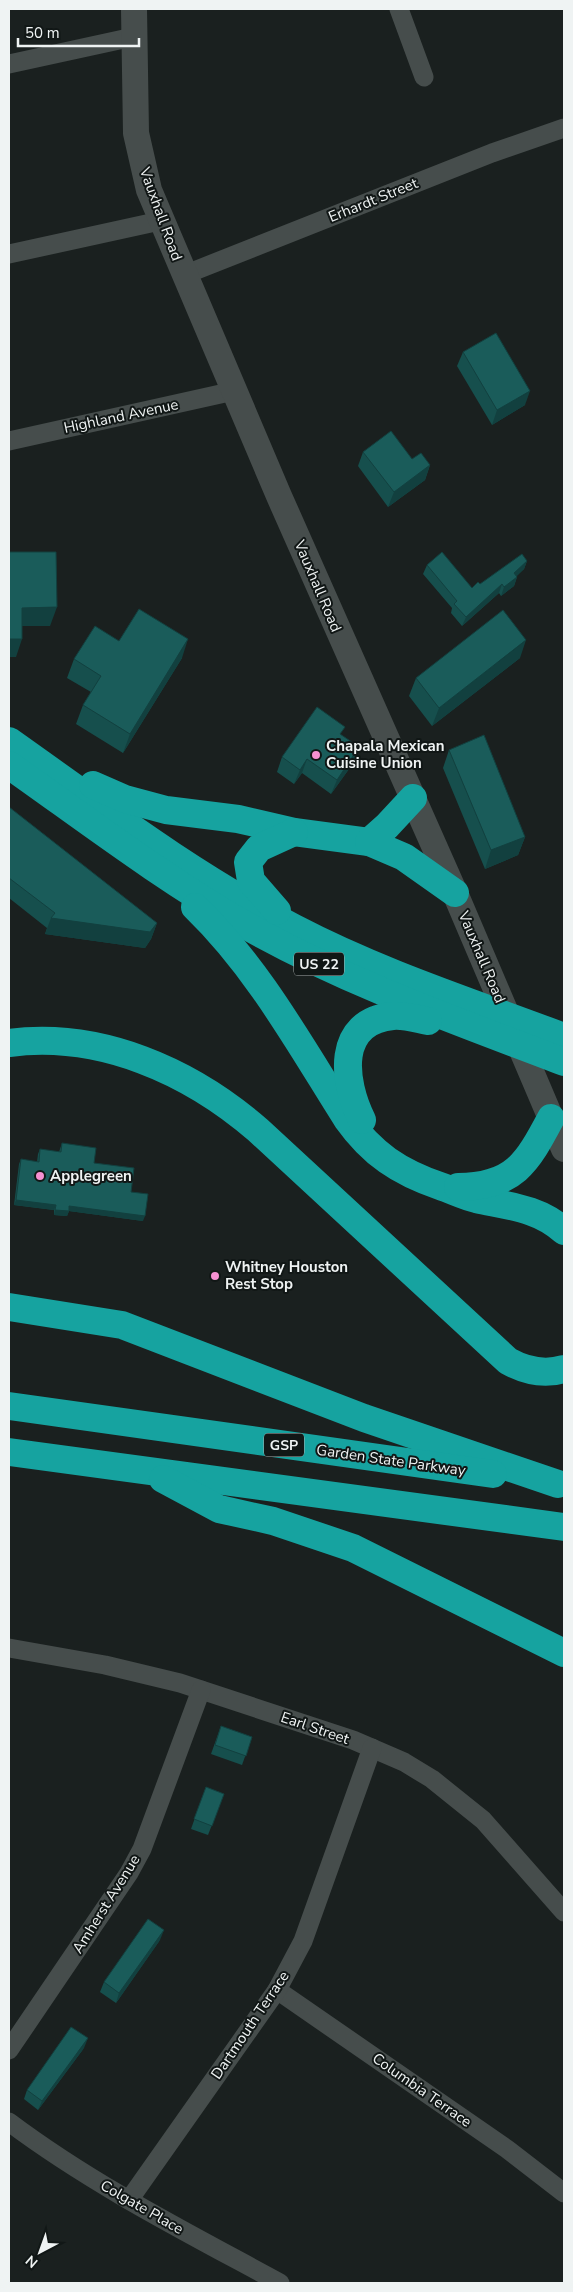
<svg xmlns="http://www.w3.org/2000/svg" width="573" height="2292" font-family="'Nunito Sans',sans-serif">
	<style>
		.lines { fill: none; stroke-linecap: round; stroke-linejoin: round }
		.street { stroke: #464d4c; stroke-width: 19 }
		.secondary { stroke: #464d4c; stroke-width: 26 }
		.highway { stroke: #16a3a0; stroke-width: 28 }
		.wall { fill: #164f4d }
		.shaded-wall { fill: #12403f }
		.building { fill: #1a5c5a; stroke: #12403f }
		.poi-dot { fill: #f590d1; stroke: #111716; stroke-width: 2 }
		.labels { text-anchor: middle; stroke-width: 4; stroke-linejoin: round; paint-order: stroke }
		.shield { fill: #111716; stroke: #acb1b1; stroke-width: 1 }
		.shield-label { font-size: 14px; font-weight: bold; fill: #eff3f3 }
		.street-label { font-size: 15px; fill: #eff3f3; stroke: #111716 }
		.poi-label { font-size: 15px; font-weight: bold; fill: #eff3f3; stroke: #111716; text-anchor: start }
	</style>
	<rect width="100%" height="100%" fill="#1a201f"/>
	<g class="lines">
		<g class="street">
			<polyline points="399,9 424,77"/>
			<polyline points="9,64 133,37"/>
			<polyline points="9,254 160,221"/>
			<polyline points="184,275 492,153 564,128"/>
			<polyline points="9,441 234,391"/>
			<polyline points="9,1648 105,1665 180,1683 353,1740 404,1762 432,1779 483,1820 564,1912"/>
			<polyline points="277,1990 507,2149 564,2193"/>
			<polyline points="9,2050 129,1873 142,1849 201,1690"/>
			<path d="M9,2122C93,2185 188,2233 280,2283"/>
			<polyline points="129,2200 277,1990 303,1941 372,1748"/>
		</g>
		<polyline class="secondary" points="134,9 136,133 149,190 279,496 455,893 564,1149"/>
		<g class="highway">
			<path d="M9,741C101,806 193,876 294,928C380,973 474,1003 564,1037"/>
			<path d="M9,765C87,820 164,879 247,926C348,983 457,1021 564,1062"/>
			<polyline points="93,785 125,799 166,810 238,819 294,832 369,842 404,857 455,893"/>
			<polyline points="369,842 387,826 413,798"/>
			<path d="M195,907C258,968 300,1045 347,1119C372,1154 399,1172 440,1186C452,1190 464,1196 476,1199C508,1206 539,1208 564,1231"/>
			<polyline points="277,911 251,881 248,862 259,848 294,832"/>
			<path d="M9,1043C100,1031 190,1071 258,1130L508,1361C526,1371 544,1375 564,1369"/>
			<path d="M362,1120C343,1082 335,1021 393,1016C405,1015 417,1019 428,1021"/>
			<path d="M458,1187C514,1187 527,1163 551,1118"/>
			<polyline points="9,1307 122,1325 364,1418 558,1484"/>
			<polyline points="9,1406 493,1474"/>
			<polyline points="9,1452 564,1527"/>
			<polyline points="163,1479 219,1509 273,1521 353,1548 564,1653"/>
		</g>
	</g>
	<g class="wall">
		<polygon points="463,352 525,405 492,425 457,366"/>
		<polygon points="363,452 412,459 430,465 425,480 388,507 358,466"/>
		<polygon points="527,561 524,569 516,576 517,577 514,586 501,596 499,593 462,626 451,613 452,608 423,574 427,565 472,588 480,584"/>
		<polygon points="119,641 182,658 123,753 76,724 83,705 91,692 67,678 74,659"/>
		<polygon points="520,658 432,726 409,696 416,678"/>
		<polygon points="342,736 354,762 331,794 302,773 294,784 277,772 282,757"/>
		<polygon points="449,750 525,837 518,855 485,869 443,768"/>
		<polygon points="9,807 157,923 151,939 145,948 45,934 47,928 9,898"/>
		<polygon points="62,1143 94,1163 131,1192 143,1221 69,1211 67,1216 54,1215 54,1210 14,1205 19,1164 21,1159 37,1162 38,1154 40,1149 59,1152"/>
		<polygon points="221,1726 252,1737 242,1765 211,1754"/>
		<polygon points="206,1787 224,1794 208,1835 191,1829"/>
		<polygon points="160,1940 116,2003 100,1992 104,1982"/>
		<polygon points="84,2048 38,2110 24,2099 27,2090"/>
	</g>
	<g class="shaded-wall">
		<polygon points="530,391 525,405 492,425 497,410"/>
		<polygon points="430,465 425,480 388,507 394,492"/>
		<polygon points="527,561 524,569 511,582 514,573"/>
		<polygon points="517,577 514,586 501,596 504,587"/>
		<polygon points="502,584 499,593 462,626 466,617"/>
		<polygon points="57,607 50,626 15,626 22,608"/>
		<polygon points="9,639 22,639 16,657 9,657"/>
		<polygon points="188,639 182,658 123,753 130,734"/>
		<polygon points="526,640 520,658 432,726 439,708"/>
		<polygon points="359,747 354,762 331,794 337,780"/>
		<polygon points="307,759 302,773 294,784 300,770"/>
		<polygon points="525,837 518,855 485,869 491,850"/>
		<polygon points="51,918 157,923 151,939 145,948 45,934"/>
		<polygon points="16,1200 56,1205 54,1210 14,1205"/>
		<polygon points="69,1206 145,1216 143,1221 69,1211 67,1216 54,1215 55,1210"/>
		<polygon points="164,1930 160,1940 116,2003 119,1993"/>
		<polygon points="88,2038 84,2048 38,2110 42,2101"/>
	</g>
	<g class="building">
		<polygon points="496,333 530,391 497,410 463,352"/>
		<polygon points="391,431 412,459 421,453 430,465 394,492 363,452"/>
		<polygon points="9,552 56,552 57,607 22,608 22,639 9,639"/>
		<polygon points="442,552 472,588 478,582 480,584 522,554 527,561 514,573 517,577 504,587 502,584 466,617 454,604 457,601 427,565"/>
		<polygon points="139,609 188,639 130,734 83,705 101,676 74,659 95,626 119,641"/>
		<polygon points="503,610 526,640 439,708 416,678"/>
		<polygon points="317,707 345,727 340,734 359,747 337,780 307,759 300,770 282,757"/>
		<polygon points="484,735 525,837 491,850 449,750"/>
		<polygon points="9,807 157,923 150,932 51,918 55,913 9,878"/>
		<polygon points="62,1143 96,1148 94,1163 134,1168 131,1192 148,1194 145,1216 69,1206 69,1211 55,1210 56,1205 16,1200 21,1159 39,1162 40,1149 61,1152"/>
		<polygon points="221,1726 252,1737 246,1756 215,1745"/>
		<polygon points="206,1787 224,1794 212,1826 194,1819"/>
		<polygon points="148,1919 164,1930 119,1993 104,1982"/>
		<polygon points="71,2027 88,2038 42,2101 27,2090"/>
	</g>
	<g class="poi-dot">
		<circle cx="316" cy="755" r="5"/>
		<circle cx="40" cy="1176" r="5"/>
		<circle cx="215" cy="1276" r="5"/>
	</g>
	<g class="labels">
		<g class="shield">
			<rect x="294" y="952.5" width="50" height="23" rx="4"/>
			<rect x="264" y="1433.5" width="40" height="23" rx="4"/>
		</g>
		<g class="shield-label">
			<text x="319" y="969">US 22</text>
			<text x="284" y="1450">GSP</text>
		</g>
		<g class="street-label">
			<text transform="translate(373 200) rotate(-22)" y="5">Erhardt Street</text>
			<text transform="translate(161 214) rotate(70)" y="5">Vauxhall Road</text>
			<text transform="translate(121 416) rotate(-12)" y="5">Highland Avenue</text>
			<text transform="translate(318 586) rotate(67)" y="5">Vauxhall Road</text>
			<text transform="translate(482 957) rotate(67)" y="5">Vauxhall Road</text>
			<text transform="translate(391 1460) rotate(8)" y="5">Garden State Parkway</text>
			<text transform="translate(315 1728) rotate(19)" y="5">Earl Street</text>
			<text transform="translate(106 1904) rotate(-58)" y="5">Amherst Avenue</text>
			<text transform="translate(250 2025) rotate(-56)" y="5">Dartmouth Terrace</text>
			<text transform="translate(422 2090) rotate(35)" y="5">Columbia Terrace</text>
			<text transform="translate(142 2207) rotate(30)" y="5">Colgate Place</text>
		</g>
		<g class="poi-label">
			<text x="326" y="751">Chapala Mexican<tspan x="326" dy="17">Cuisine Union</tspan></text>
			<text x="50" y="1181">Applegreen</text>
			<text x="225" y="1272">Whitney Houston<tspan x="225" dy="17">Rest Stop</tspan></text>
		</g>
	</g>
	<rect width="573" height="2292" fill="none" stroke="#eff3f3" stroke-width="20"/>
	<g transform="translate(40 2252) rotate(221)" stroke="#111716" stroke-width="4" paint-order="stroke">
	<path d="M0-4L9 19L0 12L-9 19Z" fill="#eff3f3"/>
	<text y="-8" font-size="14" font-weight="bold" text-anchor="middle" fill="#eff3f3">N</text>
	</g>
	<path d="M18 38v8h121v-8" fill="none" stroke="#eff3f3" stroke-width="2.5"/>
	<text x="25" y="38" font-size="15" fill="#eff3f3" stroke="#111716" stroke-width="4" paint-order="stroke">50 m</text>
</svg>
